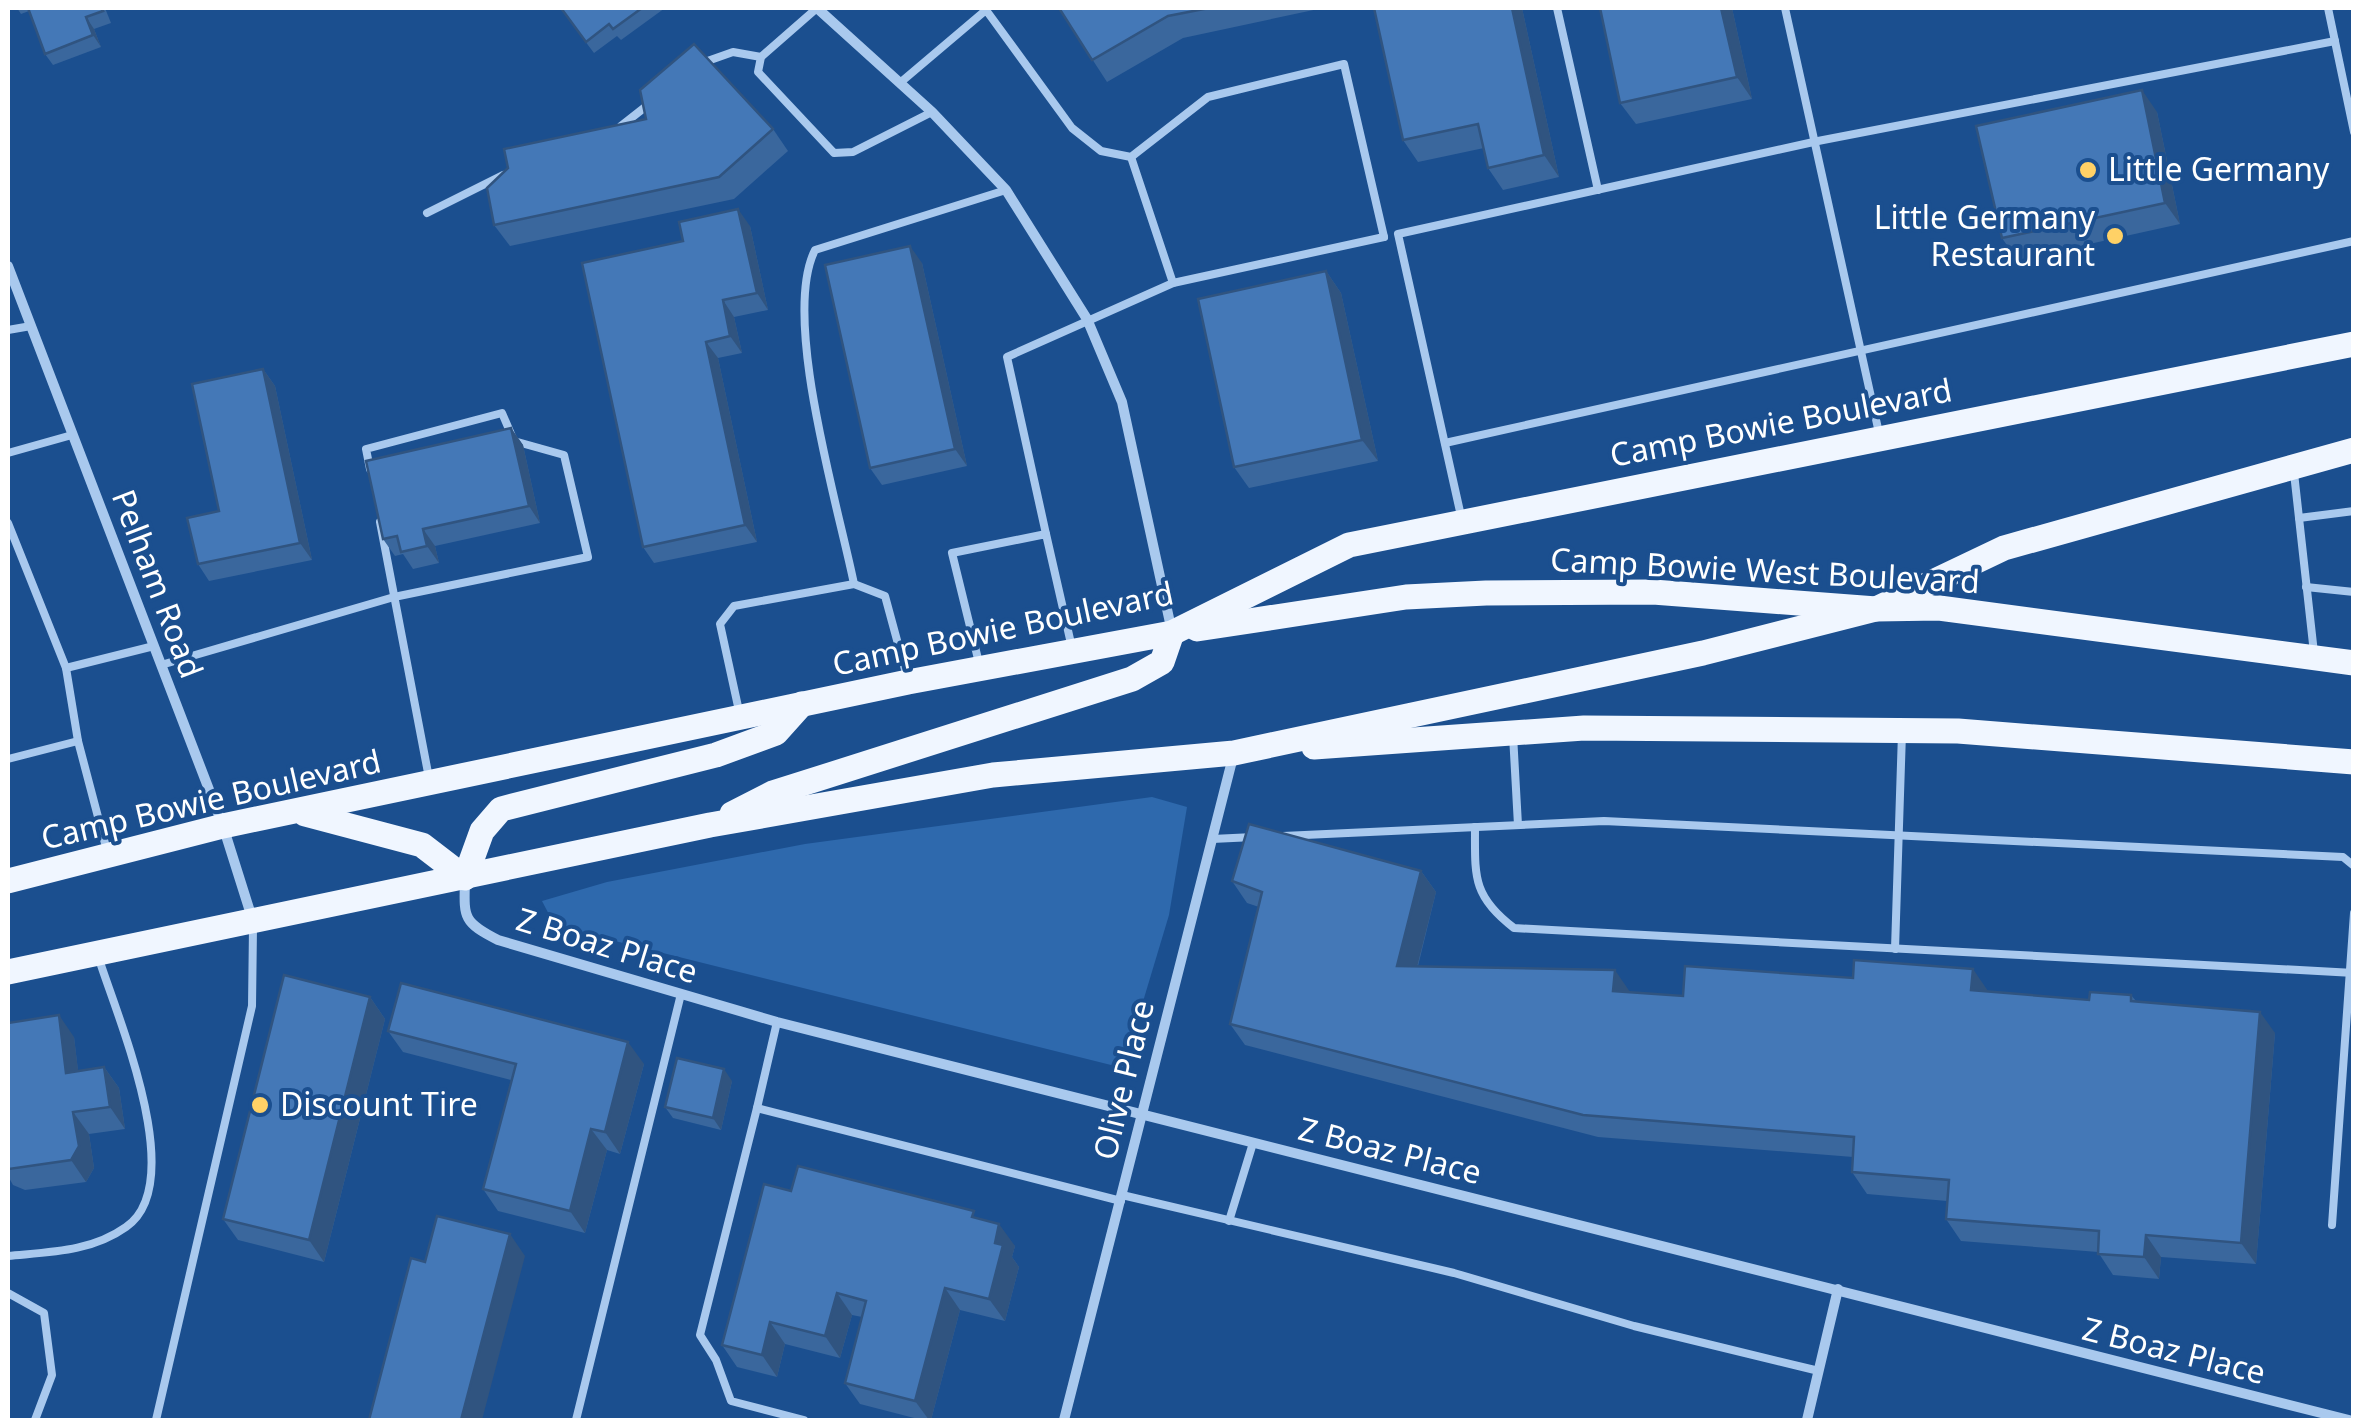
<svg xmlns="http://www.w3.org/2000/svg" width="2361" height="1428" font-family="'Noto Sans',sans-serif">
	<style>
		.green { fill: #2e69ad }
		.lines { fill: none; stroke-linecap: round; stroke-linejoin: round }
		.service { stroke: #a9c9ee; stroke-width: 8 }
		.minor { stroke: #a9c9ee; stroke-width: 10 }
		.primary { stroke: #f0f6ff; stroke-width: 25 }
		.wall { fill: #3a679d }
		.shaded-wall { fill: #305480 }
		.building { fill: #4478b7; stroke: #305480; stroke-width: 2.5 }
		.poi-dot { fill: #ffd166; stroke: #1b4f8f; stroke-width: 4 }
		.labels { text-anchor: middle; stroke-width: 8; stroke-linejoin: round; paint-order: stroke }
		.poi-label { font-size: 32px; fill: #fff; stroke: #1b4f8f; text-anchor: start }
		.street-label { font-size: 32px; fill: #fff; stroke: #1b4f8f }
	</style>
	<rect width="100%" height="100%" fill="#1b4f8f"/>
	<polygon class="green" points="1152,797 1187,807 1169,915 1123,1068 555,926 542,901 607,882 805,844"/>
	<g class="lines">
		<g class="service">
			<polyline points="817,8 761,57 758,72 834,153 853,152 932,112"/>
			<polyline points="1557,8 1598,190"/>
			<polyline points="1785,8 1879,433"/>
			<polyline points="2328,8 2354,132"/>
			<polyline points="699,64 733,52 761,57"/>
			<polyline points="901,82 986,10 1072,128 1101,151 1131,157 1208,97 1344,64 1384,237"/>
			<polyline points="621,126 649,104"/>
			<polyline points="1131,157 1173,283"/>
			<polyline points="427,213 503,175"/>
			<polyline points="8,330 31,326"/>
			<polyline points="1445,443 2354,241"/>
			<polyline points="8,453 72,435"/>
			<polyline points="2294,473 2314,653"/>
			<polyline points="1461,516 1398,234 1818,141 2335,41"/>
			<polyline points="2299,518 2354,511"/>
			<polyline points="380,522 429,778"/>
			<polyline points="8,523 66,668 78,741"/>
			<polyline points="1046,534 1007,357 1173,283 1384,237"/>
			<path d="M854,584C838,505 781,317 815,250L1006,190"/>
			<polyline points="2306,587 2354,592"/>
			<polyline points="979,663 952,553 1046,534 1072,648"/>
			<polyline points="161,665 394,597 588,557 564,455 514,441 502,413 366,449 370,469"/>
			<polyline points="66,668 154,646"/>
			<polyline points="739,711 720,624 734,606 854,584 885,596 907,677"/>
			<polyline points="1513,735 1518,825"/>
			<polyline points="8,759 78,741 107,851"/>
			<path d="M1475,827C1475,876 1472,896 1514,928L2354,973"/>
			<polyline points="1283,836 1604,821 2343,857 2354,866"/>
			<polyline points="1212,839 1254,837"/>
			<polyline points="1895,949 1902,733"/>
			<polyline points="777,1022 757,1108 1121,1201"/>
			<polyline points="757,1108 700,1335 716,1360 731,1401 804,1420"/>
			<polyline points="1122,1195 1454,1273 1634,1326 1819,1371"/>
			<polyline points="1229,1221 1253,1143"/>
			<polyline points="2332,1225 2354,913"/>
			<path d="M8,1256C49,1252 91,1252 126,1227C190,1183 116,1014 98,956"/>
			<polyline points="8,1293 44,1313 52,1375 35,1420"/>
			<polyline points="156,1420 252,1006 253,927"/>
			<polyline points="576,1420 681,994"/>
		</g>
		<g class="minor">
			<polyline points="817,8 932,112 1006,190 1087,319 1122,402 1172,632"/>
			<polyline points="8,266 223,826 253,921"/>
			<path d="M465,879C464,917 462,922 498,940L777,1022L2349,1420"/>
			<polyline points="1064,1420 1234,753"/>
			<polyline points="1807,1420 1838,1289"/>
		</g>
		<g class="primary">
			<polyline points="1197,629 1406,597 1486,593 1653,592 1876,609 1939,608 2354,663"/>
			<polyline points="1314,747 1584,728 1958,731 2354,762"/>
			<polyline points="305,814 422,845 465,878 482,831 501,809 716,755 776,733 802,704"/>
			<polyline points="732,814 773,793 1132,679 1162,662 1172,633"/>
			<polyline points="8,881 223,826 908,682 1172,633 1349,545 2354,344"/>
			<polyline points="8,972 710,825 993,775 1234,753 1703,653 1876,609 2004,548 2354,450"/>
		</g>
	</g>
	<g class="wall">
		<polygon points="17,8 105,8 111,23 94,29 101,47 53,65 45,54 29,11 21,14"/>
		<polygon points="560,8 665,8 621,40 617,36 594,53"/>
		<polygon points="1059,8 1323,8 1183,38 1107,82"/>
		<polygon points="1522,8 1559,177 1503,190 1488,168 1484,148 1418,162 1403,140"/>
		<polygon points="1600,8 1732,8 1752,99 1636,124 1620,103"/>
		<polygon points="2157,112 2180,224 2017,260 2002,238"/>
		<polygon points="773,129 788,151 734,199 510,246 494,225"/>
		<polygon points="750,226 768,310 734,317 742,353 718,358 757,542 654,563 643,547 582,263"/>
		<polygon points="922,263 967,466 882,485 870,468"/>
		<polygon points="1326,271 1341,293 1378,461 1249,488 1234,467"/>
		<polygon points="263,369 275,386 312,560 209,581 198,564 219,511"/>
		<polygon points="511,428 523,445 540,523 435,546 439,563 413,569 403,554 395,556 383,539"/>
		<polygon points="1421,871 1436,892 1418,966 1630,992 1683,996 1988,992 2089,1000 2131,995 2136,1001 2275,1033 2256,1264 2161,1257 2159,1279 2113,1275 2098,1252 1961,1241 1946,1219 1947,1201 1867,1194 1852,1172 1853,1157 1598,1137 1245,1045 1230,1024 1259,907 1247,903 1232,881"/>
		<polygon points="370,997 385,1019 324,1262 238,1240 223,1219"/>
		<polygon points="8,1023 74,1037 78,1071 104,1067 119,1088 125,1129 89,1134 94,1168 86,1182 25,1190 13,1185 8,1176"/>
		<polygon points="388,1031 644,1064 620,1154 607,1150 585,1233 498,1211 483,1189 511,1080 403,1052"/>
		<polygon points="732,1081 721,1130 673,1118 665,1107"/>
		<polygon points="791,1191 979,1219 1015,1246 1012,1257 1019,1267 1005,1321 960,1310 931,1420 922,1420 860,1404 845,1383 862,1317 852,1315 840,1358 785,1344 777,1377 737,1367 722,1345"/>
	</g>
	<g class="shaded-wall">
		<polygon points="1512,8 1522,8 1559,177 1544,155"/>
		<polygon points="1721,8 1732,8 1752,99 1737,77"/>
		<polygon points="86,17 94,29 101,47 93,35"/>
		<polygon points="2142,90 2157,112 2180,224 2165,203"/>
		<polygon points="738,209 750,226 768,310 757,293"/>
		<polygon points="910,246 922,263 967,466 955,449"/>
		<polygon points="1326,271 1341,293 1378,461 1362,440"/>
		<polygon points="723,300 734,317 742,353 730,336"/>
		<polygon points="706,342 718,358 757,542 745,525"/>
		<polygon points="263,369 275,386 312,560 300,543"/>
		<polygon points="511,428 523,445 540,523 529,506"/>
		<polygon points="423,529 435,546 439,563 427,546"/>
		<polygon points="1421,871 1436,892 1412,987 1397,966"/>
		<polygon points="1973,969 1988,991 1971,990"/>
		<polygon points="1615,970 1630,992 1613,991"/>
		<polygon points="370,997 385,1019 324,1262 309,1240"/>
		<polygon points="2260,1012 2275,1033 2256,1264 2241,1243"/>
		<polygon points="59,1015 74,1037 81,1094 66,1073"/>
		<polygon points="628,1042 644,1064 620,1154 605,1132"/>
		<polygon points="104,1067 119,1088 125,1129 110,1107"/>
		<polygon points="724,1069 732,1081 721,1130 713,1118"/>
		<polygon points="73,1112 89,1134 94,1168 86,1182 71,1160"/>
		<polygon points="591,1129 607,1150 585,1233 570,1211"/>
		<polygon points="999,1224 1015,1246 1012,1257 1019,1267 1005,1321 989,1299 995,1243"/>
		<polygon points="510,1234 525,1256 482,1420 461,1420"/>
		<polygon points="2146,1235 2161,1257 2159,1279 2144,1257"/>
		<polygon points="945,1288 960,1310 931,1420 929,1420 915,1401"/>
		<polygon points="837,1293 852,1315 840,1358 825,1336"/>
		<polygon points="770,1322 785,1344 777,1377 762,1355"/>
	</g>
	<g class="building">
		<polygon points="28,8 101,8 103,11 86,17 93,35 45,54"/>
		<polygon points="561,8 642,8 613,29 609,24 586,42"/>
		<polygon points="1059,8 1209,8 1168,16 1092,60"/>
		<polygon points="1374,8 1512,8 1544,155 1488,168 1478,124 1403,140"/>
		<polygon points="1600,8 1721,8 1737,77 1620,103"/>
		<polygon points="694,44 773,129 719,177 494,225 487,188 508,168 504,149 646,119 640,90"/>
		<polygon points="2142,90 2165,203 2002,238 1976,126"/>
		<polygon points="738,209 757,293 723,300 730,336 706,342 745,525 643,547 582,263 683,241 679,222"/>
		<polygon points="910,246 955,449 870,468 825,265"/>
		<polygon points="1326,271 1362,440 1234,467 1198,299"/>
		<polygon points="263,369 300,543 198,564 187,518 219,511 192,384"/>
		<polygon points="511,428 529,506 423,529 427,546 401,552 397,536 383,539 366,461"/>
		<polygon points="1249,824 1421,871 1397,966 1615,970 1613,991 1683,996 1685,966 1853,978 1854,960 1973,969 1971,990 2089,1000 2090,992 2131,995 2131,1001 2260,1012 2241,1243 2146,1235 2144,1257 2098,1254 2099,1231 1946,1219 1949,1180 1852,1172 1854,1137 1583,1115 1230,1024 1262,892 1232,881"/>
		<polygon points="284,975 370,997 309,1240 223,1219"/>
		<polygon points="401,983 628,1042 605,1132 591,1129 570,1211 483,1189 516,1064 388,1031"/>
		<polygon points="59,1015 66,1073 104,1067 110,1107 73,1112 79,1146 71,1160 9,1169 8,1168 8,1023"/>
		<polygon points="677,1058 724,1069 713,1118 665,1107"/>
		<polygon points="798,1166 974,1211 972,1217 999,1224 995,1243 1003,1245 989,1299 945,1288 915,1401 845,1383 866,1301 837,1293 825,1336 770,1322 762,1355 722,1345 764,1184 791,1191"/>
		<polygon points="437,1216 510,1234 461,1420 369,1420 411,1258 425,1262"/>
	</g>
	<g class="poi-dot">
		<circle cx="2088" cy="170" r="10"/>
		<circle cx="2115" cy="236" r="10"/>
		<circle cx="260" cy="1105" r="10"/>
	</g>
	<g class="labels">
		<g class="poi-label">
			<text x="2108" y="181">Little Germany</text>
			<text x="2095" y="229" text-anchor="end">Little Germany<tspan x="2095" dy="37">Restaurant</tspan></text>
			<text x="280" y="1116">Discount Tire</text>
		</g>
		<g class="street-label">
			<text transform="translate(1781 423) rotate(-11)" y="11">Camp Bowie Boulevard</text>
			<text transform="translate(1765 571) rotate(3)" y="11">Camp Bowie West Boulevard</text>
			<text transform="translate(157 584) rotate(69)" y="11">Pelham Road</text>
			<text transform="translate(1003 629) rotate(-12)" y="11">Camp Bowie Boulevard</text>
			<text transform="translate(211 800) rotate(-13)" y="11">Camp Bowie Boulevard</text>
			<text transform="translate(607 946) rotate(17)" y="11">Z Boaz Place</text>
			<text transform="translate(1124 1080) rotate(-76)" y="11">Olive Place</text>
			<text transform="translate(1390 1151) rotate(14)" y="11">Z Boaz Place</text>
			<text transform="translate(2174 1351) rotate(14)" y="11">Z Boaz Place</text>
		</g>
	</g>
	<rect width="2361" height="1428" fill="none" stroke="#ffffff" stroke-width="20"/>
</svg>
